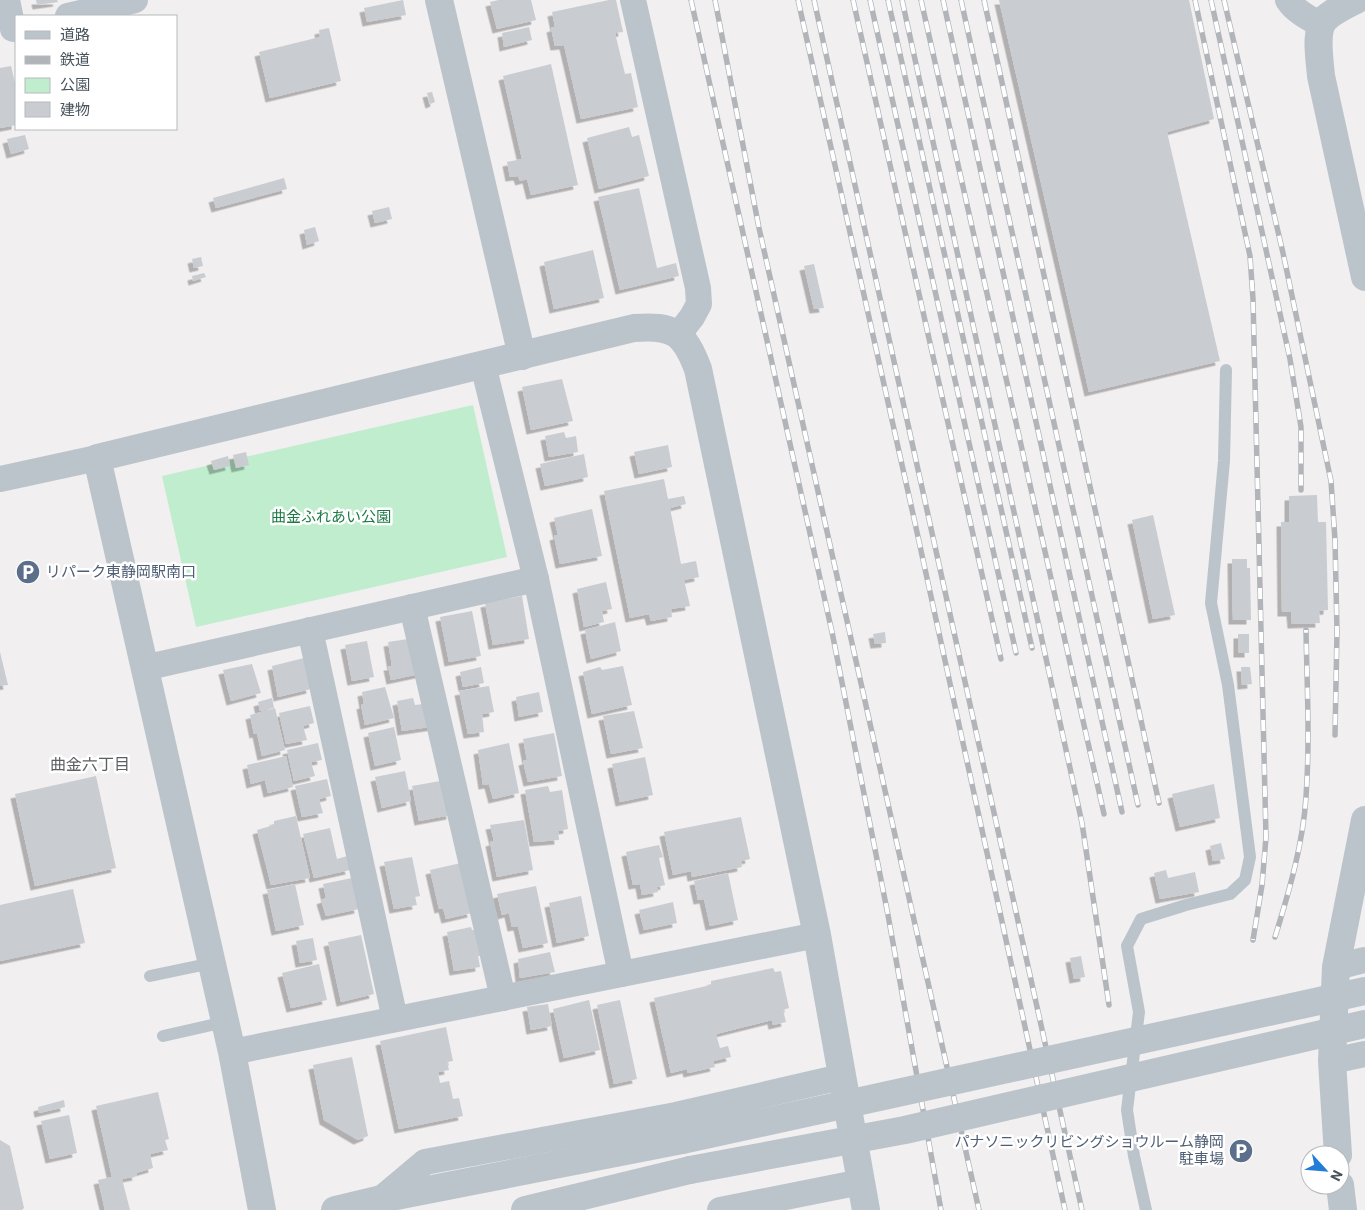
<svg xmlns="http://www.w3.org/2000/svg" width="1365" height="1210" font-family="Roboto,'Noto Sans JP',sans-serif">
	<style>
		.green { fill: #bfedce }
		.building { fill: #c9ccd1; filter: url(#shadow) }
		.lines { fill: none; stroke-linecap: round; stroke-linejoin: round }
		.service { stroke: #bbc4cb; stroke-width: 12 }
		.minor { stroke: #bbc4cb; stroke-width: 26 }
		.tertiary { stroke: #bbc4cb; stroke-width: 28 }
		.rail-casing { stroke: #b1b5b9; stroke-width: 5.5 }
		.rail { stroke: #fff; stroke-width: 4; stroke-dasharray: 11; stroke-linecap: butt }
		.tertiary-bridge { stroke: #bbc4cb; stroke-width: 28 }
		.labels { text-anchor: middle; stroke-width: 5; stroke-linejoin: round; paint-order: stroke }
		.park-label { font-size: 15px; fill: #1b7a45; stroke: #fff }
		.service-label { font-size: 15px; fill: #4e5e75; stroke: #fff; text-anchor: start }
		.neighbourhood-label { font-size: 16px; fill: #5c6063; stroke: #fff }
	</style>
	<defs>
		<filter id="shadow"><feDropShadow dx="-4.5" dy="4.5" stdDeviation="0" flood-color="#0004"/></filter>
	</defs>
	<rect width="100%" height="100%" fill="#f1efef"/>
	<polygon class="green" points="473,405 507,557 196,627 162,476"/>
	<g class="building">
		<polygon points="36,0 57,0 58,2 37,5"/>
		<polygon points="403,0 406,15 367,22 364,8"/>
		<polygon points="499,0 531,0 536,20 497,29 490,2"/>
		<polygon points="609,0 616,0 623,32 615,33 625,74 631,73 638,107 581,119 564,45 555,46 551,28 555,27 552,12"/>
		<polygon points="999,0 1189,0 1214,119 1167,132 1220,361 1089,392"/>
		<polygon points="529,27 532,40 504,47 502,33"/>
		<polygon points="329,28 341,81 270,98 259,52 320,37 319,30"/>
		<polygon points="551,64 578,185 531,195 527,179 520,181 518,176 510,177 507,162 522,159 503,76"/>
		<polygon points="11,66 16,87 16,125 0,128 0,68"/>
		<polygon points="432,92 435,102 430,104 427,93"/>
		<polygon points="629,127 632,137 639,135 649,176 599,189 587,138"/>
		<polygon points="25,135 29,149 11,154 7,139"/>
		<polygon points="284,178 287,189 216,208 213,198"/>
		<polygon points="639,188 657,268 676,263 679,276 620,290 598,197"/>
		<polygon points="389,207 392,219 375,223 372,211"/>
		<polygon points="315,227 319,241 307,245 304,230"/>
		<polygon points="593,250 604,298 554,309 544,262"/>
		<polygon points="201,257 203,266 194,268 192,259"/>
		<polygon points="814,264 824,308 814,309 804,266"/>
		<polygon points="204,273 206,277 193,281 192,276"/>
		<polygon points="562,379 573,421 531,430 522,387"/>
		<polygon points="564,432 566,438 576,436 578,452 549,457 545,436"/>
		<polygon points="668,445 672,467 639,474 634,452"/>
		<polygon points="246,452 249,465 236,468 233,455"/>
		<polygon points="584,454 588,477 545,486 540,464"/>
		<polygon points="228,456 230,466 214,470 211,461"/>
		<polygon points="664,479 668,499 684,496 686,504 670,508 681,564 696,561 699,577 684,580 690,606 671,609 672,617 651,621 649,614 630,618 604,491"/>
		<polygon points="1317,495 1318,522 1326,522 1328,610 1319,611 1320,623 1292,624 1291,612 1282,612 1281,522 1289,522 1289,496"/>
		<polygon points="592,509 602,556 560,564 554,536 558,535 554,518"/>
		<polygon points="1153,515 1175,615 1153,619 1132,520"/>
		<polygon points="1232,559 1247,559 1247,568 1250,568 1251,620 1233,620"/>
		<polygon points="606,582 612,609 602,611 604,622 584,627 577,589"/>
		<polygon points="522,596 529,639 493,645 485,603"/>
		<polygon points="472,611 481,656 449,662 440,617"/>
		<polygon points="615,622 621,651 591,659 585,630"/>
		<polygon points="885,632 886,643 875,644 873,634"/>
		<rect x="1238" y="634" width="11" height="19"/>
		<polygon points="415,638 424,673 391,680 388,666 392,666 388,642"/>
		<polygon points="367,641 374,677 352,681 345,645"/>
		<polygon points="0,652 8,685 0,686"/>
		<polygon points="304,658 311,689 278,697 272,666"/>
		<polygon points="252,664 261,693 231,701 223,670"/>
		<polygon points="623,666 632,705 592,714 583,672 600,667 602,670"/>
		<polygon points="481,667 484,683 463,687 460,672"/>
		<polygon points="1241,667 1250,667 1252,684 1242,685"/>
		<polygon points="489,686 494,712 482,714 484,732 468,734 459,691"/>
		<polygon points="385,687 394,718 365,725 361,705 364,704 362,692"/>
		<polygon points="539,692 543,712 519,717 516,697"/>
		<polygon points="272,698 274,708 260,711 258,702"/>
		<polygon points="413,698 415,705 432,703 436,726 402,731 397,701"/>
		<polygon points="310,706 314,723 303,726 307,740 286,744 279,713"/>
		<polygon points="275,708 285,750 262,756 257,733 254,734 250,715"/>
		<polygon points="634,711 643,748 611,754 603,716"/>
		<polygon points="394,727 401,760 375,766 368,733"/>
		<polygon points="554,733 562,776 528,782 523,761 527,760 523,739"/>
		<polygon points="318,743 322,760 311,762 315,776 294,781 287,750"/>
		<polygon points="509,743 519,793 493,799 489,784 483,785 478,750"/>
		<polygon points="286,756 293,787 268,793 265,780 251,784 247,765"/>
		<polygon points="645,757 653,795 620,802 612,764"/>
		<polygon points="405,771 411,801 382,808 375,777"/>
		<polygon points="96,776 116,868 35,886 15,794"/>
		<polygon points="327,779 331,796 319,799 323,813 302,817 295,786"/>
		<polygon points="446,780 451,815 419,821 412,786"/>
		<polygon points="1214,784 1220,818 1180,827 1172,794"/>
		<polygon points="548,786 550,792 562,790 568,829 558,831 559,840 534,842 525,790"/>
		<polygon points="296,816 310,878 271,885 257,830 274,825 274,821"/>
		<polygon points="741,817 750,859 741,861 742,867 692,877 691,871 673,875 664,832"/>
		<polygon points="524,820 533,870 497,877 490,842 494,841 490,825"/>
		<polygon points="330,828 337,859 347,856 350,870 314,878 303,834"/>
		<polygon points="1221,843 1225,859 1213,861 1210,846"/>
		<polygon points="659,845 663,857 659,858 665,885 657,887 658,892 642,895 640,884 633,885 626,852"/>
		<polygon points="412,857 420,896 415,897 417,905 394,909 384,862"/>
		<polygon points="461,863 472,913 446,919 443,908 439,909 430,870"/>
		<polygon points="1166,870 1168,878 1195,872 1199,892 1160,899 1154,873"/>
		<polygon points="728,873 738,920 710,926 704,899 698,900 694,881"/>
		<polygon points="352,878 359,909 326,916 321,900 326,898 323,884"/>
		<polygon points="295,884 304,925 276,931 267,890"/>
		<polygon points="536,886 548,943 523,948 518,926 512,927 509,913 502,915 497,894"/>
		<polygon points="73,889 85,943 0,961 0,905"/>
		<polygon points="581,896 589,936 557,943 549,903"/>
		<polygon points="673,902 677,923 644,930 639,910"/>
		<polygon points="471,927 472,930 478,930 482,956 478,956 480,967 454,971 447,932"/>
		<polygon points="361,935 374,994 341,1002 328,942"/>
		<polygon points="313,938 317,960 300,963 296,941"/>
		<polygon points="550,952 555,972 520,978 518,959"/>
		<polygon points="1081,956 1085,977 1074,979 1070,958"/>
		<polygon points="319,964 327,1000 291,1008 282,973"/>
		<polygon points="773,968 775,972 781,971 789,1008 783,1010 786,1022 773,1025 772,1020 716,1034 720,1048 728,1046 731,1057 713,1061 715,1067 688,1073 687,1069 671,1073 654,998 711,985 711,981"/>
		<polygon points="589,1000 600,1050 564,1058 553,1009"/>
		<polygon points="620,1000 637,1079 614,1084 597,1005"/>
		<polygon points="548,1004 552,1026 531,1030 527,1007"/>
		<polygon points="446,1027 453,1061 447,1062 449,1070 438,1072 440,1083 449,1081 453,1099 459,1098 463,1116 399,1129 380,1041"/>
		<polygon points="352,1057 368,1136 358,1140 324,1120 313,1065"/>
		<polygon points="158,1092 169,1139 165,1140 168,1150 150,1154 153,1168 136,1173 137,1176 122,1179 130,1210 105,1210 98,1180 112,1177 96,1106"/>
		<polygon points="64,1100 65,1107 39,1113 38,1107"/>
		<polygon points="69,1115 77,1153 50,1159 41,1121"/>
		<polygon points="0,1140 10,1146 24,1208 22,1210 0,1210"/>
	</g>
	<g class="lines">
		<g class="service">
			<polyline points="150,976 212,963"/>
			<polyline points="163,1036 225,1022"/>
			<polyline points="1146,1210 1134,1156 1127,1110 1139,1012 1127,946 1141,919 1186,905 1230,894 1245,880 1250,857 1228,685 1211,603 1224,461 1226,370"/>
		</g>
		<g class="minor">
			<polyline points="7,0 13,29"/>
			<polyline points="633,0 698,288 699,304 692,317 678,335"/>
			<path d="M1288,0C1296,12 1309,18 1321,25"/>
			<polyline points="68,16 135,0"/>
			<polyline points="483,365 536,579 621,974"/>
			<polyline points="0,479 97,458"/>
			<polyline points="412,607 503,998"/>
			<polyline points="310,630 395,1019"/>
			<polyline points="144,668 536,579"/>
			<polyline points="1336,967 1365,960"/>
			<polyline points="232,1052 817,935"/>
			<polyline points="1332,1061 1365,1054"/>
			<polyline points="381,1199 425,1162 676,1115 841,1077"/>
			<polyline points="720,1210 861,1182"/>
		</g>
		<g class="tertiary">
			<polyline points="439,0 522,356"/>
			<path d="M1356,0C1346,5 1333,11 1325,19C1314,31 1320,61 1321,76L1365,277"/>
			<polyline points="1338,1155 1332,1061 1336,967 1365,820"/>
			<polyline points="1340,1185 1343,1210"/>
			<path d="M262,1210L232,1052L97,458L634,328C673,325 684,332 698,369L817,935L866,1210"/>
			<polyline points="335,1210 381,1199 682,1140"/>
			<polyline points="525,1210 690,1170"/>
		</g>
		<g class="rail-casing">
			<g id="rail">
				<polyline points="691,0 832,632 888,915 941,1210"/>
				<polyline points="715,0 759,228 979,1210"/>
				<polyline points="798,0 913,514 1065,1210"/>
				<polyline points="814,0 1082,1210"/>
				<polyline points="853,0 1001,659"/>
				<polyline points="870,0 1016,653"/>
				<polyline points="888,0 1032,648"/>
				<polyline points="902,0 1082,823 1109,1005"/>
				<polyline points="921,0 1104,814"/>
				<polyline points="943,0 1122,812"/>
				<polyline points="961,0 1138,805"/>
				<polyline points="984,0 1159,803"/>
				<polyline points="1195,0 1250,256 1253,299 1266,837 1262,885 1253,940"/>
				<polyline points="1211,0 1290,359 1301,427 1301,490"/>
				<polyline points="1224,0 1283,253 1331,481 1335,540 1337,632 1335,735"/>
				<path d="M1275,937C1289,892 1303,844 1306,797C1310,741 1307,685 1306,630"/>
			</g>
		</g>
		<use href="#rail" class="rail"/>
		<g class="tertiary-bridge">
			<polyline points="682,1140 1365,991"/>
			<polyline points="690,1170 905,1130 1365,1024"/>
		</g>
	</g>
	<defs>
		<g id="parking-disc" transform="scale(1.25)"><circle r="9.5" fill="#5c6f8a" stroke="#fff"/><path d="M-3.5-5.5H1a3.5 3.5 0 0 1 0 7H-1V5.5H-3.5ZM-1-3.4V-.6H.8a1.4 1.4 0 0 0 0-2.8Z" fill="#fff"/></g>
	</defs>
	<g fill-rule="evenodd">
		<use href="#parking-disc" x="28" y="572"/>
		<use href="#parking-disc" x="1241" y="1151"/>
	</g>
	<g class="labels">
		<g class="park-label">
			<text x="331" y="522">曲金ふれあい公園</text>
		</g>
		<g class="service-label">
			<text x="46" y="577">リパーク東静岡駅南口</text>
			<text x="1224" y="1147" text-anchor="end">パナソニックリビングショウルーム静岡<tspan x="1224" dy="17">駐車場</tspan></text>
		</g>
		<g class="neighbourhood-label">
			<text x="90" y="770">曲金六丁目</text>
		</g>
	</g>
	<rect x="15" y="15" width="162" height="115" fill="#ffffff" stroke="#b6babd"/>
	<rect x="25" y="31" width="25" height="8" fill="#bbc4cb" stroke="#b6babd"/>
	<text x="60" y="40" font-size="15" fill="#48535b">道路</text>
	<rect x="25" y="56" width="25" height="8" fill="#b1b5b9" stroke="#b6babd"/>
	<text x="60" y="65" font-size="15" fill="#48535b">鉄道</text>
	<rect x="25" y="78" width="25" height="15" fill="#bfedce" stroke="#b6babd"/>
	<text x="60" y="90" font-size="15" fill="#48535b">公園</text>
	<rect x="25" y="102" width="25" height="15" fill="#c9ccd1" stroke="#b6babd"/>
	<text x="60" y="115" font-size="15" fill="#48535b">建物</text>
	<g transform="translate(1325 1170) rotate(116)"><circle r="24" fill="#ffffff" stroke="#b6babd"/>
	<path d="M0-4L9 19L0 12L-9 19Z" fill="#227cd8"/>
	<text y="-8" font-size="14" font-weight="bold" text-anchor="middle" fill="#48535b">N</text>
	</g>
</svg>
